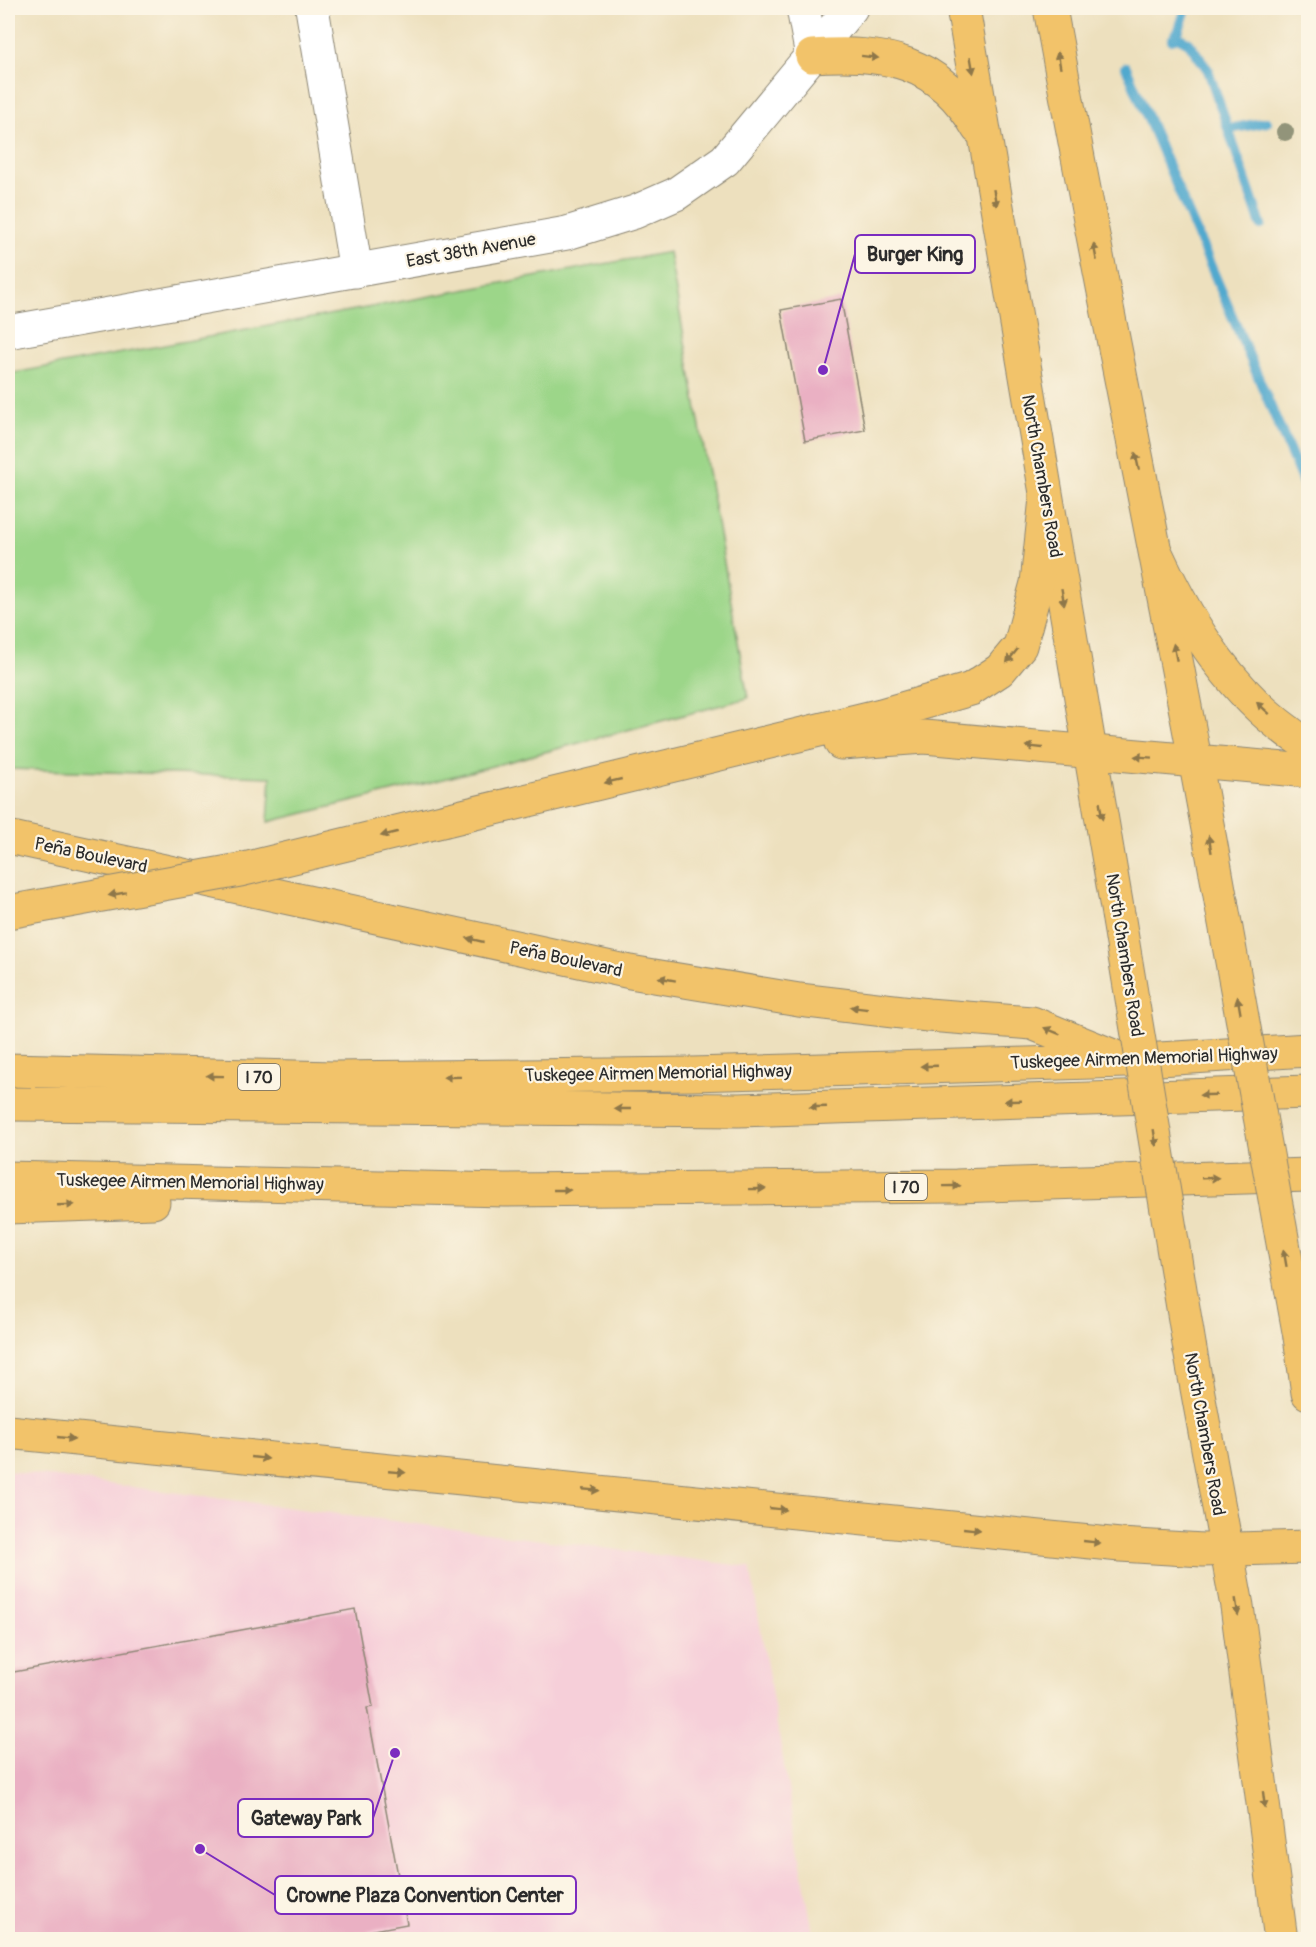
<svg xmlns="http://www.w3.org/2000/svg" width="1316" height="1947" font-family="Pangolin,sans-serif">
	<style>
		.built { fill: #f6cfd9 }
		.green { fill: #9cd689; stroke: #64805a; stroke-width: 1.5 }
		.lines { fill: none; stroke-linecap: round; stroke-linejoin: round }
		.stream { stroke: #51a9ce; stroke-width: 10 }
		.building { fill: #eab0c3 }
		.minor-casing { stroke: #8c8674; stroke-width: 35 }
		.major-casing { stroke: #8c8674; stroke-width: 35 }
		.highway-casing { stroke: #8c8674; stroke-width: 35 }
		.minor { stroke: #fff; stroke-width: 33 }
		.major { stroke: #f2c36a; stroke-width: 33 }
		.highway { stroke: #f2c36a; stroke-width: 33 }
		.major-bridge-casing { stroke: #8c8674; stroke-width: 35; stroke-linecap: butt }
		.highway-bridge-casing { stroke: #8c8674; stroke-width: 35; stroke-linecap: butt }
		.major-bridge { stroke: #f2c36a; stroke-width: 33 }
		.highway-bridge { stroke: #f2c36a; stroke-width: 33 }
		.tree { fill: #92947a }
		.oneway { fill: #8e774a }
		.labels { text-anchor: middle; stroke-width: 4.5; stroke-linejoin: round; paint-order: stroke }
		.shield { fill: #fcf5e5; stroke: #6a6863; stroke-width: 1.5 }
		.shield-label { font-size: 16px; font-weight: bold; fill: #2b2b2b }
		.street-label { font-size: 18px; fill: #2b2b2b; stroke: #fcf5e5 }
		.leader { fill: none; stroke: #7b2cbf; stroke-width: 2 }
		.callout-dot { fill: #7b2cbf; stroke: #fcf5e5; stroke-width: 2 }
		.callout { fill: #fcf5e5; stroke: #7b2cbf; stroke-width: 2 }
		.callout-label { font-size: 20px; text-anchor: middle; font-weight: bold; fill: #2b2b2b }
	</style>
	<rect width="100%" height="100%" fill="#fcf5e5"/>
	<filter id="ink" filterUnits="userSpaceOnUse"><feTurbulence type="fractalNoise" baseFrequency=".0167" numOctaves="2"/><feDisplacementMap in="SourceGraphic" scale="12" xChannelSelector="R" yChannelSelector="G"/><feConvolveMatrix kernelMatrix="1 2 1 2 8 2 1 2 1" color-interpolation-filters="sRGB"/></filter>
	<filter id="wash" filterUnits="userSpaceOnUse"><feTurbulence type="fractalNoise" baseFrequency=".008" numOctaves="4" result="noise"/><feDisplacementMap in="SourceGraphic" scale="24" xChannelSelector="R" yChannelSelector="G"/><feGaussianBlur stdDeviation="1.35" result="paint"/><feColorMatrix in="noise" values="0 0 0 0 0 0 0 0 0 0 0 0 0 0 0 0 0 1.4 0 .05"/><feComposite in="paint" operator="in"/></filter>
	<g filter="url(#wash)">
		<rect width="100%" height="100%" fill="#ede0be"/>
		<polygon class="built" points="8,1471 750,1567 814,1939 8,1940"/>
		<polygon class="green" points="669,252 748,698 436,781 268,822 271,777 8,769 8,374"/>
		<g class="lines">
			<g class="stream">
				<polyline points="1176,36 1189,43 1208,70 1261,225"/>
				<polyline points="1172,40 1179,30 1186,8"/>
				<polyline points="1126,67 1308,494"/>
				<polyline points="1229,129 1267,122"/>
			</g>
		</g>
		<g id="blocks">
			<g class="building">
				<polygon points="841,299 865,430 805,441 781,310"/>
				<polygon points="355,1609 373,1707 367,1708 407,1924 321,1940 8,1940 8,1673"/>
			</g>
		</g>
	</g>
	<g filter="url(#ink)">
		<use href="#blocks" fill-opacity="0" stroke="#8c8674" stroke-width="1.5"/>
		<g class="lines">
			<g class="minor-casing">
				<g id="minor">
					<polyline points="312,8 356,271"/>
					<polyline points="803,8 812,56"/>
					<polyline points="8,332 567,233 635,212 676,194 725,160 851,8"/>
				</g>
			</g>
			<g class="major-casing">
				<g id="major">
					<polyline points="963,8 1118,914"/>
					<path d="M1050,8C1104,306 1168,602 1221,901"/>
					<path d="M812,56C885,51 939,60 978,128"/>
					<polyline points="1300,1337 1308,1393"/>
					<polyline points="1190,1350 1237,1606 1281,1940"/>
				</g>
			</g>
			<g class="highway-casing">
				<g id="highway">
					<path d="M1156,553C1191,629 1235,700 1308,745"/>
					<polyline points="841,743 924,737 1308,771"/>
					<polyline points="446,820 881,715 971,689 1000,670 1020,646 1037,583 1046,498"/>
					<polyline points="8,837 630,972 799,1000 928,1015 1032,1023 1113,1056"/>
					<polyline points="8,1070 334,1078 692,1074 1126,1061 1308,1050"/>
					<polyline points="8,1104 739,1110 1308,1092"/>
					<polyline points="8,1178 504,1190 956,1186 1308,1175"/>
					<polyline points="8,1207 153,1202"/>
					<polyline points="8,1432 1120,1545 1203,1550 1308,1547"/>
				</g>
			</g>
			<use href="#minor" class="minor"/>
			<use href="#major" class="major"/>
			<use href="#highway" class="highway"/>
			<g class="major-bridge-casing">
				<g id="major-bridge">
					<polyline points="1221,901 1300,1337"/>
					<polyline points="1118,914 1190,1350"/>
				</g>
			</g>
			<g class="highway-bridge-casing">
				<polyline id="highway-bridge" points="8,912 240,870 446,820"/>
			</g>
			<use href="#major-bridge" class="major-bridge"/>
			<use href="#highway-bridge" class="highway-bridge"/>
		</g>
		<circle class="tree" cx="1285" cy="132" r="9"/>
		<defs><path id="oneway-solid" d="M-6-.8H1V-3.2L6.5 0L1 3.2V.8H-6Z" transform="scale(1.5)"/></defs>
		<g class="oneway">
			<use href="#oneway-solid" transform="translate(870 57) rotate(7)"/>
			<use href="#oneway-solid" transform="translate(1059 60) rotate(-100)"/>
			<use href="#oneway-solid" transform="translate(972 65) rotate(80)"/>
			<use href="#oneway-solid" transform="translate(995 198) rotate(80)"/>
			<use href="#oneway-solid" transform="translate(1095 252) rotate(-101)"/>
			<use href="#oneway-solid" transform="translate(1137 461) rotate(-102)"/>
			<use href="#oneway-solid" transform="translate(1063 597) rotate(80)"/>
			<use href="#oneway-solid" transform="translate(1175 652) rotate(-101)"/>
			<use href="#oneway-solid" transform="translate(1012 656) rotate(129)"/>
			<use href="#oneway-solid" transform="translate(1263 708) rotate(-138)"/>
			<use href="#oneway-solid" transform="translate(1034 747) rotate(-174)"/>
			<use href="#oneway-solid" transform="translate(1143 757) rotate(-176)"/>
			<use href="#oneway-solid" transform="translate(613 781) rotate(167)"/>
			<use href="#oneway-solid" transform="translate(1101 811) rotate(81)"/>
			<use href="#oneway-solid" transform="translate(389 834) rotate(166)"/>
			<use href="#oneway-solid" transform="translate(1210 844) rotate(-100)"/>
			<use href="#oneway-solid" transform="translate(117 894) rotate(170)"/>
			<use href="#oneway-solid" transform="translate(475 940) rotate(-167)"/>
			<use href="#oneway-solid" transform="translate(667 979) rotate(-170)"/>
			<use href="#oneway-solid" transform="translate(1239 1005) rotate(-100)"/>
			<use href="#oneway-solid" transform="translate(859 1008) rotate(-173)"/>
			<use href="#oneway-solid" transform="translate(1052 1031) rotate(-158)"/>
			<use href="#oneway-solid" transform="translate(929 1066) rotate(178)"/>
			<use href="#oneway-solid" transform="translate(215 1076) rotate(-179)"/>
			<use href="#oneway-solid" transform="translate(452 1077) rotate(179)"/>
			<use href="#oneway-solid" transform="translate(1208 1095) rotate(178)"/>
			<use href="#oneway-solid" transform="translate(1013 1101) rotate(178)"/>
			<use href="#oneway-solid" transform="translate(818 1107) rotate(178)"/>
			<use href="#oneway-solid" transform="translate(623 1109) rotate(-180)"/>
			<use href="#oneway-solid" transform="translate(1155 1138) rotate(81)"/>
			<use href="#oneway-solid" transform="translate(1210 1178) rotate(-2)"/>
			<use href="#oneway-solid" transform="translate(952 1186) rotate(-1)"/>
			<use href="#oneway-solid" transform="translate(757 1189) rotate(-1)"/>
			<use href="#oneway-solid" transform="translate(562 1190)"/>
			<use href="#oneway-solid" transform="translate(66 1205) rotate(-2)"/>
			<use href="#oneway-solid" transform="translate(1285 1258) rotate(-100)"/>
			<use href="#oneway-solid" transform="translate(66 1438) rotate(6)"/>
			<use href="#oneway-solid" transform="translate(260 1458) rotate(6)"/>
			<use href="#oneway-solid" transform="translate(397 1472) rotate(5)"/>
			<use href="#oneway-solid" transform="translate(591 1490) rotate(5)"/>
			<use href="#oneway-solid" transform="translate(778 1509) rotate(6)"/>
			<use href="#oneway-solid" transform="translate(972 1529) rotate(6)"/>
			<use href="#oneway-solid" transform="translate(1092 1542) rotate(6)"/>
			<use href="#oneway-solid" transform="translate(1237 1607) rotate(81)"/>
			<use href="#oneway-solid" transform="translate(1264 1800) rotate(83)"/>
		</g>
	</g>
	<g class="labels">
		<g class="shield">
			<rect x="238" y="1064" width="42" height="26" rx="4.5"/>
			<rect x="885" y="1174" width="42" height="26" rx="4.5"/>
		</g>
		<g class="shield-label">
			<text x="259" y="1083">I 70</text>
			<text x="906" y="1193">I 70</text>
		</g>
		<g class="street-label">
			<text transform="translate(471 250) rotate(-10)" y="6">East 38th Avenue</text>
			<text transform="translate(1042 476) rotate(80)" y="6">North Chambers Road</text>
			<text transform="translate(91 855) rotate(12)" y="6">Peña Boulevard</text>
			<text transform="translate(1125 955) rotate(81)" y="6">North Chambers Road</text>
			<text transform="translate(566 959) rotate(12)" y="6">Peña Boulevard</text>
			<text transform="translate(1144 1058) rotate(-2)" y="6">Tuskegee Airmen Memorial Highway</text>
			<text transform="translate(658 1073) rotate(-1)" y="6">Tuskegee Airmen Memorial Highway</text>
			<text transform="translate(190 1182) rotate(1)" y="6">Tuskegee Airmen Memorial Highway</text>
			<text transform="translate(1205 1434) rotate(80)" y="6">North Chambers Road</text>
		</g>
	</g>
	<path class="leader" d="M823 370L855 254M395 1753L373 1818M200 1849L275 1895"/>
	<g class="callout-dot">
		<circle cx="823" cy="370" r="6"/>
		<circle cx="395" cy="1753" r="6"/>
		<circle cx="200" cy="1849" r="6"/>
	</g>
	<g class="callout">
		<rect x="855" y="235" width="120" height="38" rx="6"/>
		<rect x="238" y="1799" width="135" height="38" rx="6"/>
		<rect x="275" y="1876" width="301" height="38" rx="6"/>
	</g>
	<g class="callout-label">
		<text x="915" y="261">Burger King</text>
		<text x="306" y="1825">Gateway Park</text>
		<text x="425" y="1902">Crowne Plaza Convention Center</text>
	</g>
	<rect width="1316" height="1947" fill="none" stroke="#fcf5e5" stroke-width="30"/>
</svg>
